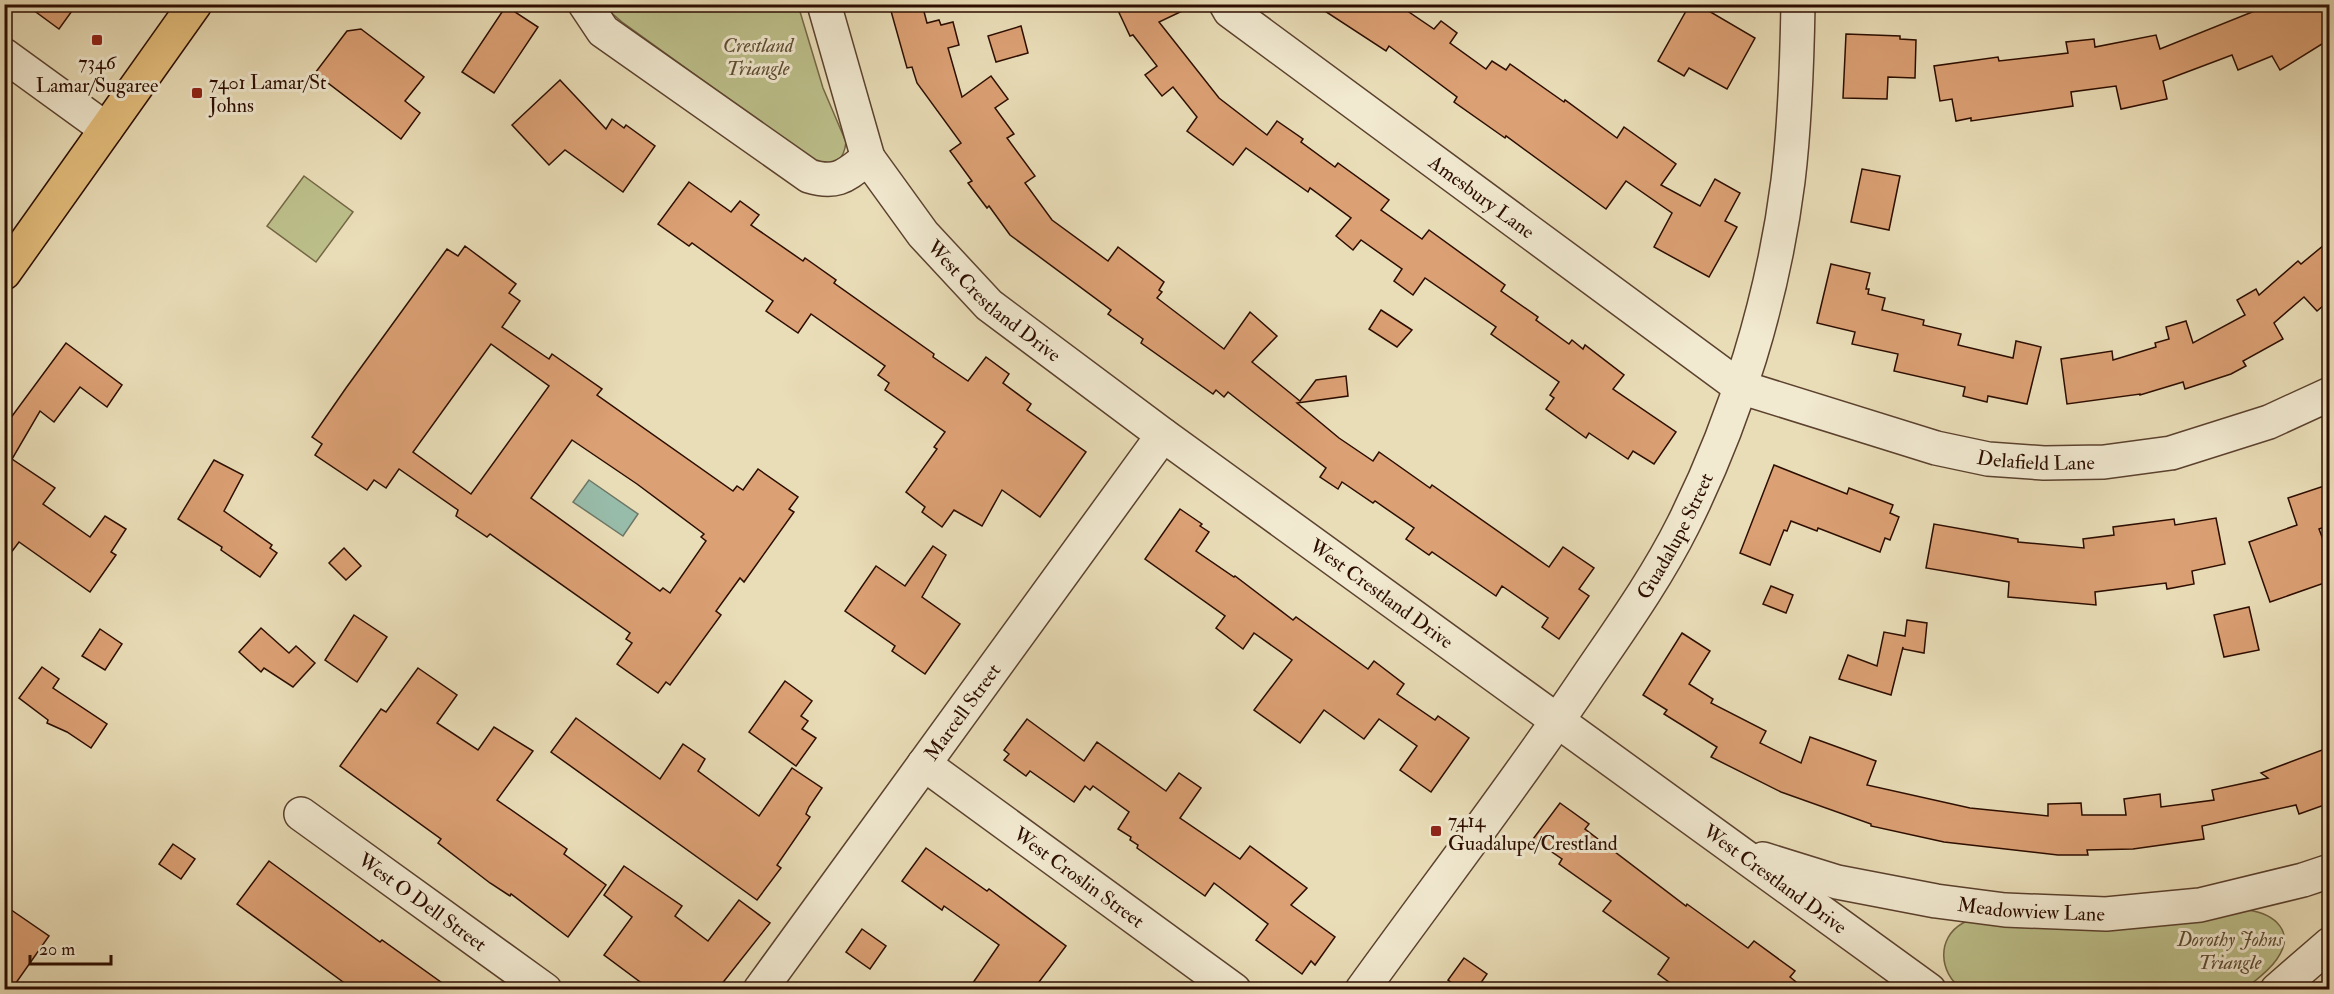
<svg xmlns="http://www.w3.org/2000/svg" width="2334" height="994" font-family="'IM FELL Double Pica',serif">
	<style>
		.green { fill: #bcbf8a; stroke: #746645; stroke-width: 1.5 }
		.water { fill: #98bcaa; stroke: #6d7666; stroke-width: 1.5 }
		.building { fill: #dba074; stroke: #2c0d00; stroke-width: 1.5; fill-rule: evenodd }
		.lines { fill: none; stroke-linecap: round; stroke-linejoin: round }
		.minor-casing { stroke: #5b412e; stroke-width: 36 }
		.major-casing { stroke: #2c0d00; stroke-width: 36 }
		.minor { stroke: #f1e9d0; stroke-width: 33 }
		.major { stroke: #e4be7c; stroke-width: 33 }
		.poi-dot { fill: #8f2418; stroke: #f1e9d0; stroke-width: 2 }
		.labels { text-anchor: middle; stroke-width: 6; stroke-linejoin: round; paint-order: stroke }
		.park-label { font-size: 20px; font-style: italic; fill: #5e4b30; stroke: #f1e9d0 }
		.poi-label { font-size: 20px; fill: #2c0d00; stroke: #f1e9d0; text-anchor: start }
		.street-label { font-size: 20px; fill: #2c0d00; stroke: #f1e9d0 }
	</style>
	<rect width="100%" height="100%" fill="#e9ddb7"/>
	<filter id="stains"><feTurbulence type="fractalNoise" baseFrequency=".00333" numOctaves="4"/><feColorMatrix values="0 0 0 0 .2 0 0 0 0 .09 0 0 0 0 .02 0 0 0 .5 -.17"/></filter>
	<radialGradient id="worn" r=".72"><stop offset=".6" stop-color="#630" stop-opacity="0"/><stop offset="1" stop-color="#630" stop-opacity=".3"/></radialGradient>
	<g class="green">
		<path d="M605,5H798L823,88L846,142C844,160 836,165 819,164L622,22L608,10Z"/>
		<polygon points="304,176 353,212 316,262 267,226"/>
		<path d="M2248,910C2275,914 2296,932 2277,959C2269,971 2256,980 2245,989H1962C1939,973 1936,938 1963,923C1968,921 1975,920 1981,918Z"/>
	</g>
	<polygon class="water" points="589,480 638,514 623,536 573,502"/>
	<g class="building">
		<polygon points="25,4 77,4 59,29"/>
		<polygon points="889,4 922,4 927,23 939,20 941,25 953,22 959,45 948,48 962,97 991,76 1008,99 995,108 1014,134 1007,138 1035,176 1025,183 1052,220 1108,261 1118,247 1164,282 1159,290 1162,292 1157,298 1224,349 1250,312 1277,336 1252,362 1300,401 1316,380 1346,376 1348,396 1297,403 1339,438 1373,461 1379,452 1430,488 1432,485 1549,567 1563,547 1594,568 1579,589 1589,596 1559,639 1542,627 1548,618 1502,586 1496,596 1432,552 1429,555 1406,539 1414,528 1375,501 1373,503 1342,482 1338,489 1320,477 1326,468 1252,411 1228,392 1224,397 1216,390 1213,394 1141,343 1143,339 1108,314 1111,310 1010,235 989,206 987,208 968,183 972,181 950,151 961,143 917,83 912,67 907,68"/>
		<polygon points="1115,4 1197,4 1159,22 1219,98 1267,135 1277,121 1303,139 1301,142 1335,167 1338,163 1389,200 1381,210 1422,239 1429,230 1505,285 1501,291 1538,317 1536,320 1569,344 1572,340 1583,349 1585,345 1624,375 1613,389 1676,432 1654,464 1633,451 1628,459 1589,433 1586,438 1546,409 1554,398 1550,395 1559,382 1491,334 1496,327 1425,278 1413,295 1394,281 1402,269 1361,240 1353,250 1336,236 1351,218 1310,188 1308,192 1246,148 1233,165 1187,131 1197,117 1173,87 1162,96 1145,75 1157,66 1133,35 1130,36"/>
		<polygon points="1314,4 1397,4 1434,29 1441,21 1457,33 1450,43 1486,69 1492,61 1506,70 1510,64 1564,102 1565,100 1617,138 1624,127 1676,164 1661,185 1700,206 1715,179 1740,193 1725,221 1737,227 1709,277 1654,247 1672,213 1626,181 1606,209 1506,136 1505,138 1454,102 1457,97 1389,46 1386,51"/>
		<polygon points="1690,4 1697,4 1755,38 1727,89 1689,68 1684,76 1658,61"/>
		<polygon points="2272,4 2330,4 2330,39 2280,70 2272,56 2238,70 2232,55 2163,81 2167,99 2121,109 2116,86 2071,92 2073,106 1971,121 1971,118 1956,121 1952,99 1940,101 1934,66 1998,57 1999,61 2068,53 2066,42 2094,39 2095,47 2156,35 2160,49"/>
		<polygon points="506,6 538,27 494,93 462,72"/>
		<polygon points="1021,26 1028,53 996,62 988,36"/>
		<polygon points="361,29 424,77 405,101 420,113 401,139 315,73 347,31"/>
		<polygon points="1846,34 1900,36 1900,39 1916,40 1915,78 1888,77 1887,99 1843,98"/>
		<polygon points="560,80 606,129 612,119 624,128 626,125 655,146 623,192 565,150 549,165 512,125"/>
		<polygon points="1862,169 1900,176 1889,230 1851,222"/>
		<polygon points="689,182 731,212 740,201 759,215 751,225 803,261 805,258 836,280 834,283 934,354 933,357 968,381 986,357 1009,374 1003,383 1031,404 1027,410 1086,452 1040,517 1002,490 982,526 954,510 942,527 922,512 925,507 906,492 937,449 934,447 945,432 885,390 889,383 878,375 885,366 811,314 798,333 766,311 773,301 692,243 689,246 658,224"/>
		<polygon points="2330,240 2330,300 2317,311 2304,297 2274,323 2283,339 2243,361 2246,366 2231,374 2185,389 2183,382 2140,395 2140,394 2067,404 2061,359 2112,351 2113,360 2156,347 2155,343 2169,339 2166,327 2186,321 2193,343 2245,315 2237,300 2256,289 2259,295 2298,261 2301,264"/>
		<path d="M465,246L516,284L509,293L520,301L502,327L549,359L552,354L602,389L597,395L733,491L737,486L743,490L758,469L798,497L789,509L794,512L744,582L740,578L716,611L721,615L670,685L666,682L658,693L617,664L632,643L626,639L630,633L490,534L487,537L456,516L458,510L399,469L386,488L374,480L367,490L315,455L322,444L312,437L346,388L447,249L458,256ZM491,344L549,386L471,494L413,452ZM572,440L637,484L704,534L701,537L706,541L670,593L663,588L660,591L531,498Z"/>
		<polygon points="1831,264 1870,273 1866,289 1869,289 1868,294 1885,298 1882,310 1924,320 1923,325 1961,334 1958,345 2013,358 2016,341 2041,347 2027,404 1988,396 1987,402 1963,396 1965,387 1894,371 1898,354 1852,344 1855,332 1817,323"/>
		<polygon points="1381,310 1412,330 1397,347 1369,329"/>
		<polygon points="66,343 122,385 107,407 80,387 54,422 40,411 12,459 55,488 43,504 90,537 105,516 126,529 111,552 116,555 90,592 19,542 4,562 4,427"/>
		<polygon points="214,460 243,475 224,511 272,545 270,548 277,553 260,577 221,550 222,547 178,519"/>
		<polygon points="1774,465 1847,494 1849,488 1893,505 1890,513 1899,517 1890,540 1885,538 1880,552 1818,528 1817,531 1791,521 1787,531 1784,530 1770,565 1740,553"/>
		<polygon points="2330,484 2330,525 2319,529 2330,558 2330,581 2270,602 2249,542 2297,525 2288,498"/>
		<polygon points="1180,509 1202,524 1200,526 1209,532 1196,551 1234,577 1235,576 1293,620 1296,617 1368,669 1374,661 1404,684 1397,694 1435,720 1438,716 1469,738 1431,792 1400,770 1417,746 1379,719 1364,739 1324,710 1300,743 1254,710 1292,660 1254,633 1243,649 1216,628 1225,616 1145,559"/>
		<polygon points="2216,518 2225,564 2192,571 2194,584 2167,589 2166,583 2095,592 2096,605 2008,597 2009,582 1926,568 1934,524 2018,539 2018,542 2084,548 2083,539 2114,535 2113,527 2174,519 2175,525"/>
		<polygon points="933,546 946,555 922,597 960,624 925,674 892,651 895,646 845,611 876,566 905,586"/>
		<polygon points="344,548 361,566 346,580 329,563"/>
		<polygon points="1771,586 1793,595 1786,613 1763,604"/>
		<polygon points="2249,607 2259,650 2224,657 2214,615"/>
		<polygon points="354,615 387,637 357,682 325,660"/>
		<polygon points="1907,620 1927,623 1924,653 1903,649 1903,647 1891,695 1839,679 1848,655 1877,666 1884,632 1905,636"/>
		<polygon points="261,628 289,653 296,646 315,663 293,687 264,668 261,672 239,652"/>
		<polygon points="100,629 122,644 105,670 82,656"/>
		<polygon points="1682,633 1710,651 1689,684 1713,699 1711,703 1766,731 1760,743 1801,763 1810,737 1876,761 1867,785 1970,808 2048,816 2048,804 2081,803 2082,815 2126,815 2124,799 2160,794 2161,807 2214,800 2212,790 2268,778 2261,773 2330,747 2330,803 2299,814 2296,805 2202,826 2204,839 2133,849 2087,850 2088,855 2058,855 1944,842 1871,826 1871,824 1781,792 1711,757 1717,747 1664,714 1667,710 1643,695"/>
		<polygon points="42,667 59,679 53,688 107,724 91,748 67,732 47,723 48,720 19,698"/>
		<polygon points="418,668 457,695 437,723 478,750 494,727 533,751 497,800 567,849 564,854 606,885 568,937 511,894 510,896 490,883 438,843 441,839 340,766 381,709 386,712"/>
		<polygon points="785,681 812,701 801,716 808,721 802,729 816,738 796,766 749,732"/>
		<polygon points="576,718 660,779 683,744 705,759 698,771 759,816 792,768 822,788 809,807 806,814 810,817 777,865 781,868 757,900 551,752"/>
		<polygon points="1027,719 1084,761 1097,742 1166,791 1179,773 1201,788 1180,818 1240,859 1250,846 1307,888 1291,905 1335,937 1315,965 1311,961 1302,974 1256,940 1268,924 1214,883 1205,896 1137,848 1138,845 1130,840 1131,837 1118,829 1129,812 1093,786 1090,790 1085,786 1074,802 1030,771 1026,776 1004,760 1009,754 1004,750"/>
		<polygon points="1560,803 1589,824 1585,829 1686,906 1687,904 1748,948 1754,941 1795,971 1790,977 1806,990 1680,990 1658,974 1669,958 1603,911 1611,901 1559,864 1562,859 1533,839"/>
		<polygon points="173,844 195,859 181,879 159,864"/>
		<polygon points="926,848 987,891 989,889 1066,946 1033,990 968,990 999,945 944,906 942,910 902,881"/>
		<polygon points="269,861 380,942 382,940 452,990 354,990 237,904"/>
		<polygon points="624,866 682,906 675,916 708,941 739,900 770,923 717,990 651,990 604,955 632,917 604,895"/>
		<polygon points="4,905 49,936 11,990 4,990"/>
		<polygon points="862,929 886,946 870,969 846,952"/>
		<polygon points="1464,958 1487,974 1476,990 1461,990 1448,980"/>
	</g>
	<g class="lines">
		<g class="minor-casing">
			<g id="minor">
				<path id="s1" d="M585,4L603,31L809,176C838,185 846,175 868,158L923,234L989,305L1163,435L1929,990"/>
				<polyline points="824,4 868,158"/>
				<path id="s2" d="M1226,4L1230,11L1740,387L1936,448L1988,459L2044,463L2104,462L2171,453L2269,422L2330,394"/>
				<polyline points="4,55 106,129"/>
				<path id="s3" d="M924,764L1234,990"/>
				<path id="s4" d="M301,814L545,990"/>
				<path id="s5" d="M1763,859L1837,882L1936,901L2005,910L2106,914L2200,905L2303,880L2330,871"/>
				<path id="s6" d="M760,990L1163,435"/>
				<path id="s7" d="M1362,990C1437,886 1515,785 1586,679C1620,629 1656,579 1683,525C1736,419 1773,299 1788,181C1795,123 1797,64 1798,4"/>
				<polyline points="2277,990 2330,944"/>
			</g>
		</g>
		<g class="major-casing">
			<polyline id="major" points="4,273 195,4"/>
		</g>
		<use href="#minor" class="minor"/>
		<use href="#major" class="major"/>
	</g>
	<g class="poi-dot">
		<rect x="91" y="34" width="12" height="12" rx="3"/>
		<rect x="191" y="87" width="12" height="12" rx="3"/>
		<rect x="1430" y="825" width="12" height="12" rx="3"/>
	</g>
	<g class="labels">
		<g class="park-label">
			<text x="758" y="52">Crestland<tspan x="758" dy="23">Triangle</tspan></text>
			<text x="2230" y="946">Dorothy Johns<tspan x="2230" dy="23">Triangle</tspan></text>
		</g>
		<g class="poi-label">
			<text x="97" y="69" text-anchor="middle">7346<tspan x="97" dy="23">Lamar/Sugaree</tspan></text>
			<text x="209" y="89">7401 Lamar/St<tspan x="209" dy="23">Johns</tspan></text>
			<text x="1448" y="827">7414<tspan x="1448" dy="23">Guadalupe/Crestland</tspan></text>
		</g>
		<g class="street-label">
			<text dy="7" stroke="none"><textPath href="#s2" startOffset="321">Amesbury Lane</textPath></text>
			<text dy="7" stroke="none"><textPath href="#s1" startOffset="542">West Crestland Drive</textPath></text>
			<text dy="7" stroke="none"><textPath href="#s2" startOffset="948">Delafield Lane</textPath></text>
			<text dy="7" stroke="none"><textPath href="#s7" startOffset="552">Guadalupe Street</textPath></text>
			<text dy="7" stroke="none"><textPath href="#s1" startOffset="1028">West Crestland Drive</textPath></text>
			<text dy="7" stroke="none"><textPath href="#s6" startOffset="344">Marcell Street</textPath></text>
			<text dy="7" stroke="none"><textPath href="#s3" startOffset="192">West Croslin Street</textPath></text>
			<text dy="7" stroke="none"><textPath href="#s1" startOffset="1514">West Crestland Drive</textPath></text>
			<text dy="7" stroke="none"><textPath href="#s4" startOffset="150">West O Dell Street</textPath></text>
			<text dy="7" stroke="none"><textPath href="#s5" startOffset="274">Meadowview Lane</textPath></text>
		</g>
	</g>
	<rect width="2334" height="994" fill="none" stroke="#e9ddb7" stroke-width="24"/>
	<rect x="6" y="6" width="2322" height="982" fill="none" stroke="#2c0d00" stroke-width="3"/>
	<rect x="12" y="12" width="2310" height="970" fill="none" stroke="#2c0d00" stroke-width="1.5"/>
	<path d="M30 955v9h81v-9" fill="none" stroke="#2c0d00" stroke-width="3"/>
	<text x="39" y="955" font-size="18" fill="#2c0d00" stroke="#f1e9d0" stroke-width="4.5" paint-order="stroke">20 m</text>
	<rect width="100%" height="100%" filter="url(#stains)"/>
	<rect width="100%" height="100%" fill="url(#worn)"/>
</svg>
